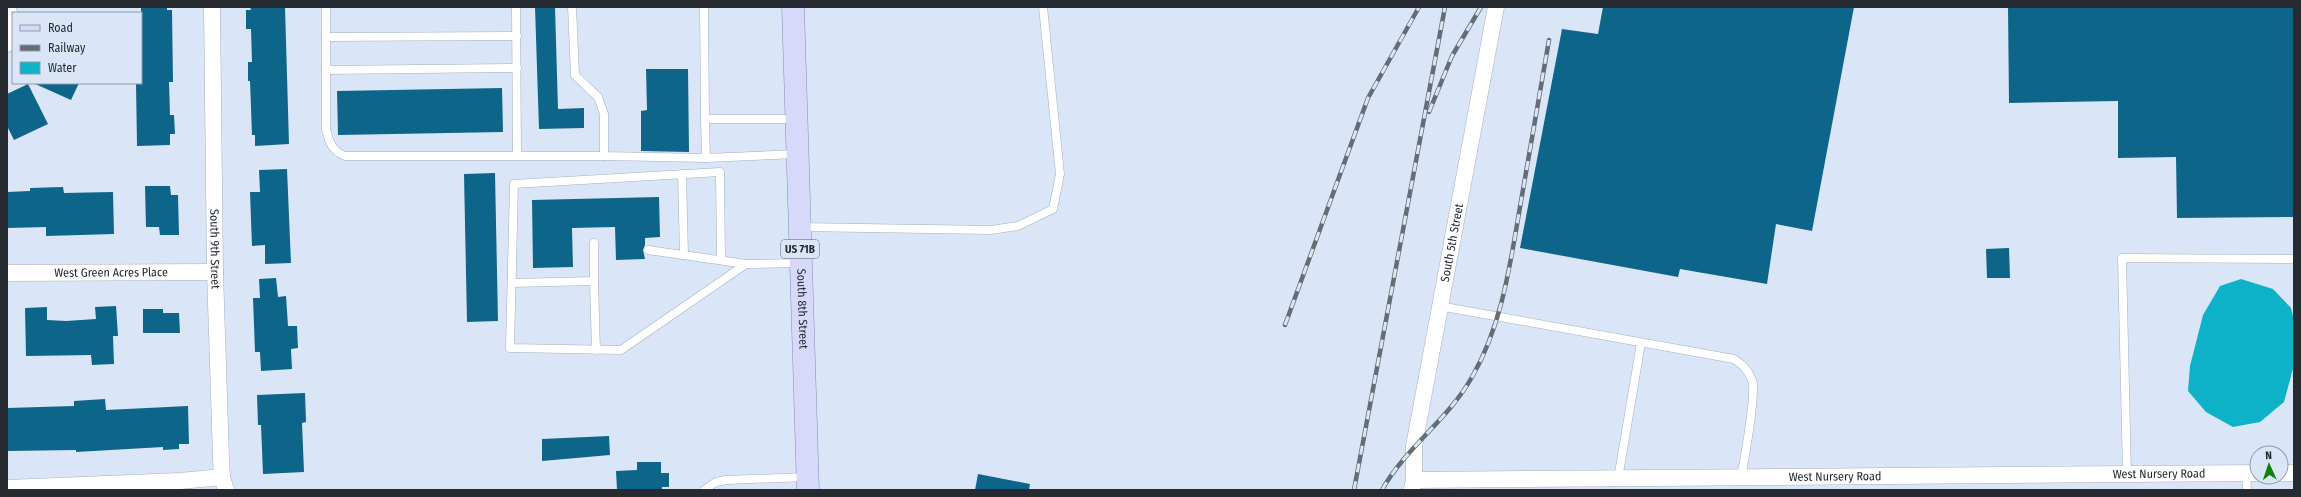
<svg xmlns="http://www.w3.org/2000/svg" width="2301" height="497" font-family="'Fira Sans Condensed',sans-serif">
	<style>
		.water { fill: #0db2c8 }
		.building { fill: #0d658a }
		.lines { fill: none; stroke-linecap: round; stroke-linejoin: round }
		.lane-casing { stroke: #a4afbf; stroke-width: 9 }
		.street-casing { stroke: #a4afbf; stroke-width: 17 }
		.primary-casing { stroke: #878cb1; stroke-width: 23 }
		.lane { stroke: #fff; stroke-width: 8 }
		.street { stroke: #fff; stroke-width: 16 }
		.primary { stroke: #d6d9fa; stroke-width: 22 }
		.rail-casing { stroke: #656c76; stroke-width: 4.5 }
		.rail { stroke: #dae6f7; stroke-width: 3; stroke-dasharray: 9; stroke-linecap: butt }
		.labels { text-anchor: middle; stroke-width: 4; stroke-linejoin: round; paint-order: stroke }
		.shield { fill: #dae6f7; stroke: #5c636c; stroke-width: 1 }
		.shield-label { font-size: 11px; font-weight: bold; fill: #262b31 }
		.street-label { font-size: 12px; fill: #262b31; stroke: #dae6f7 }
	</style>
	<rect width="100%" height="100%" fill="#dae6f7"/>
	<polygon class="water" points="2241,279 2273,289 2291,308 2294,320 2294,365 2284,402 2260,422 2233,427 2206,412 2188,391 2190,366 2203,315 2220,286"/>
	<g class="building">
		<polygon points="141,7 167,7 167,10 172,10 173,82 169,82 170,115 174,115 175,134 170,134 170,145 137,146 136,83 141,83"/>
		<polygon points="250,7 285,7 289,144 255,146 255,135 252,135 250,81 248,81 248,62 252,62 251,29 246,29 246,10 251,10"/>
		<polygon points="535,7 555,7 558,109 584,108 584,128 539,129"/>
		<polygon points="1603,7 1854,7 1812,231 1776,224 1767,284 1680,269 1678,277 1520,248 1562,29 1598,34"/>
		<polygon points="2008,7 2294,7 2294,217 2177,218 2176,157 2118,158 2118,101 2009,103"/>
		<polygon points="646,69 688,69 689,152 641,151 641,111 647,110"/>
		<polygon points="33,83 79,83 71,100"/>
		<polygon points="28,84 48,124 14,140 7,126 7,94"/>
		<polygon points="502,88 503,132 338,135 337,91"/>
		<polygon points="287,169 291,263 265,264 265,245 252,246 250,192 260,192 259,170"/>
		<polygon points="495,173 498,321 467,322 464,174"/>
		<polygon points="145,186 170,186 171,195 178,195 179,235 160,235 159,227 146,227"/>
		<polygon points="63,187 64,193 113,192 114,234 46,236 46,227 7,228 7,192 30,191 30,188"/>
		<polygon points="659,197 660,237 645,238 645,245 643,250 645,259 616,260 615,227 572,228 573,267 533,268 532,200"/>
		<polygon points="2009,248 2010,278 1987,278 1986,249"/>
		<polygon points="276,278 278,297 286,296 288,326 297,326 298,348 291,349 292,369 261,371 260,352 255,352 253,298 260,298 259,279"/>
		<polygon points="116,306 118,336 113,336 114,364 92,365 91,355 26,356 25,308 47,307 47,320 66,321 96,319 95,307"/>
		<polygon points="143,309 163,309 163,313 179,313 180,333 143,333"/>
		<polygon points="305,393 306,422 302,423 304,472 263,474 261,425 258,425 257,395"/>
		<polygon points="105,399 106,410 188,406 189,444 179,444 179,449 163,450 163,447 76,452 76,450 7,451 7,408 74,406 74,401"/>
		<polygon points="609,436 610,455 542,461 542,439"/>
		<polygon points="637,462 661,462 661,473 669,473 669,487 662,487 662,490 617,490 616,471 637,470"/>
		<polygon points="978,474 1030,484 1029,490 975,490"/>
	</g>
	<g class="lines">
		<g class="lane-casing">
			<g id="lane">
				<path d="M326,7V129C329,142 332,151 345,156H604"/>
				<polyline points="516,7 517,156"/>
				<polyline points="572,7 575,75 598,97 604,114 604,156 706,158"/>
				<polyline points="704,7 705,119 796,119"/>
				<polyline points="326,37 517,36"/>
				<polyline points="326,70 517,68"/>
				<polyline points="705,119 706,158 797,154"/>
				<polyline points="682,174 684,255"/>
				<polyline points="800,227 991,230 1018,226 1053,209 1060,174 1043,7"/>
				<polyline points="594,243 594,281"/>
				<polyline points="648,250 746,264"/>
				<polyline points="721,260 720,172 514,184 510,348 621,350 746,264 800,263"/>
				<polyline points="512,283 594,281 596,350"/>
				<path d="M1439,306L1734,359C1743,365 1748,370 1752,380C1757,393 1744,461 1741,478"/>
				<polyline points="2246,473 2247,490"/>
				<polyline points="2127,475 2122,258 2294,259"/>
				<polyline points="1618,479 1641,343"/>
				<polyline points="704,490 716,482 726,480 807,477"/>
			</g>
		</g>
		<g class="street-casing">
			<g id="street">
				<path id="s1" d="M212,7L215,272L221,458L222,477L226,490"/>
				<path d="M7,44C12,30 13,20 7,7"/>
				<path id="s2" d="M7,273L215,272"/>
				<polyline points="2281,473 2294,473"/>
				<path id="s3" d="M1414,480L2257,473"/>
				<polyline points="7,488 180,481 222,477"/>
				<path id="s4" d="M1412,489L1414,480V446L1496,7"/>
			</g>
		</g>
		<g class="primary-casing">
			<g id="primary">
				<path id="s5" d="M793,7L808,490"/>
			</g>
		</g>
		<use href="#lane" class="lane"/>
		<use href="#street" class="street"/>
		<use href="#primary" class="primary"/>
		<g class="rail-casing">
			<g id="rail">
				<polyline points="1429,112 1452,56 1481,7"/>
				<polyline points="1285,325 1368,98 1419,7"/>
				<polyline points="1354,490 1445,7"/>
				<path d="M1382,490C1406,447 1448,420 1472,377C1502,325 1510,265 1520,207C1530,151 1539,96 1549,40"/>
			</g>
		</g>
		<use href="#rail" class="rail"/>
	</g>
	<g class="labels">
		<rect class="shield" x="781" y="240" width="38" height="18" rx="3"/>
		<g class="shield-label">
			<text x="800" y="253">US 71B</text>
		</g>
		<g class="street-label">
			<text dy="4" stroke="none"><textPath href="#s4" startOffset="250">South 5th Street</textPath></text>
			<text dy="4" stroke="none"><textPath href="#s1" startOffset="242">South 9th Street</textPath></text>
			<text dy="4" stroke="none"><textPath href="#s2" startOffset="104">West Green Acres Place</textPath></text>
			<text dy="4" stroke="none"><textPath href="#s5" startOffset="302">South 8th Street</textPath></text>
			<text dy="4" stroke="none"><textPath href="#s3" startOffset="745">West Nursery Road</textPath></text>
			<text dy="4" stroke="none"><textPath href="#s3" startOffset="421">West Nursery Road</textPath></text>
		</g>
	</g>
	<rect width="2301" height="497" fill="none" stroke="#262b31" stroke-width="16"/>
	<rect x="12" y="12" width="130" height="72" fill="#dae6f7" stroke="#929ba8"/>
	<rect x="20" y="25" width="20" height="6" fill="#d6d9fa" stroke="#929ba8"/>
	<text x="48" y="32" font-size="12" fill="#262b31">Road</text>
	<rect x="20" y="45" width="20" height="6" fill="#656c76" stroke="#929ba8"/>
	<text x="48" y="52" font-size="12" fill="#262b31">Railway</text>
	<rect x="20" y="62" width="20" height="12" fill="#0db2c8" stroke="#929ba8"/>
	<text x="48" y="72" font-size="12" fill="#262b31">Water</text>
	<g transform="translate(2269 465) rotate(357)"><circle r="19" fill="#dae6f7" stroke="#929ba8"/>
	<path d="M0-3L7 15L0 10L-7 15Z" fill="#0c8400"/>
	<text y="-6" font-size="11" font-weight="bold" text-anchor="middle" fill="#262b31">N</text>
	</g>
</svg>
